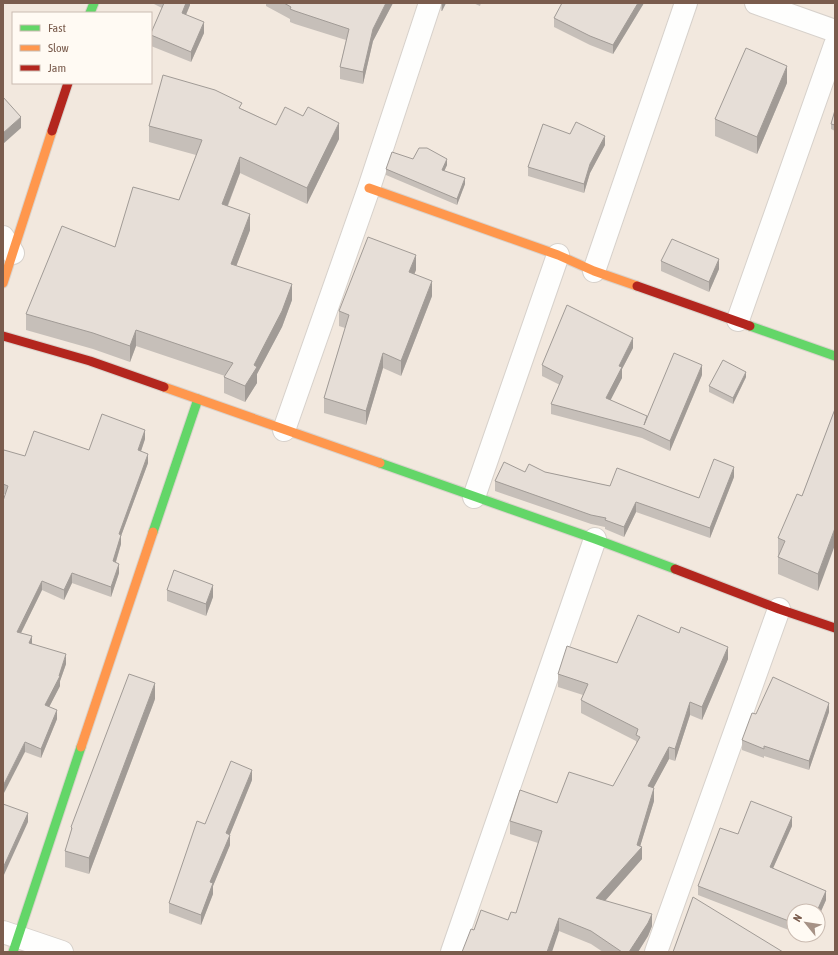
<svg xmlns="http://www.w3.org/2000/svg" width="838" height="955" font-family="'Asap Condensed',sans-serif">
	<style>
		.residential { fill: #f2e8de; fill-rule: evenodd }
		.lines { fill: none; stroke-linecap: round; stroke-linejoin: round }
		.street-casing { stroke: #d7d1cb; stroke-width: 24 }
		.fast-casing { stroke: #d9d2cb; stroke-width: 11 }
		.slow-casing { stroke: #d9d2cb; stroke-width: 11 }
		.jam-casing { stroke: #d9d2cb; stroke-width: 11 }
		.street { stroke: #fefefd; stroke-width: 22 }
		.fast { stroke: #63d668; stroke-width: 9 }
		.slow { stroke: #ff974d; stroke-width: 9 }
		.jam { stroke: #b3261e; stroke-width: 9 }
		.wall { fill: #c6bfb9 }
		.shaded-wall { fill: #a19b96 }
		.building { fill: #e6ded7; stroke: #a19b96 }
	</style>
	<rect width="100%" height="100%" fill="#f9f5f0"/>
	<path class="residential" d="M3,3H835V952H3ZM13,13H151V83H13ZM794,911H818V935H794Z"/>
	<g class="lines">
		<g class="street-casing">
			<g id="street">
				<polyline points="756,3 835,31"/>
				<polyline points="3,237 13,253"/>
				<polyline points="594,271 686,3"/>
				<polyline points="738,320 835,45"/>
				<polyline points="284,430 369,188 430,3"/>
				<polyline points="474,497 558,255"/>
				<polyline points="3,932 62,952"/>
				<polyline points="452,952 595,539"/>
				<polyline points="656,952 779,609"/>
			</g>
		</g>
		<g class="fast-casing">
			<g id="fast">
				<polyline points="90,13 94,3"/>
				<polyline points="750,326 835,356"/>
				<polyline points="380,463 595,539 675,569"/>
				<polyline points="153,532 198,399"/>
				<polyline points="13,952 81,747"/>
			</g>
		</g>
		<g class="slow-casing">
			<g id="slow">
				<polyline points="369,188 558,255 594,271 637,286"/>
				<polyline points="3,283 52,131"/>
				<polyline points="164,387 380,463"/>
				<polyline points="81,747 153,532"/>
			</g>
		</g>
		<g class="jam-casing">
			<g id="jam">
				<polyline points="52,131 68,83"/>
				<polyline points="637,286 750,326"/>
				<polyline points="3,336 90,361 164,387"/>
				<polyline points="675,569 779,609 835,628"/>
			</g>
		</g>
		<use href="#street" class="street"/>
		<use href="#fast" class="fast"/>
		<use href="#slow" class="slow"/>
		<use href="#jam" class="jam"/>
	</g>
	<g class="wall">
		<polygon points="152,3 190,3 190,5 186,15 204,33 191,62 151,46 151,33 162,8"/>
		<polygon points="266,3 393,3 373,41 363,84 340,79 340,67 346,40 295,24 290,22 290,19 266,6"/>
		<polygon points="441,3 446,3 442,11 441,11"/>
		<polygon points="473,3 481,3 480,6"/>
		<polygon points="644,3 613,54 590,45 554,27 554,18"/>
		<polygon points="787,83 757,154 715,136 715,119"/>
		<polygon points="242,109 276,125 339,139 307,204 240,173 228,206 250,230 236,266 292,300 282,327 257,374 257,383 245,402 224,393 224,377 225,376 136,346 130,362 93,349 26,330 26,314 115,247 179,200 196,155 149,142 149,126"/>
		<polygon points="835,110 835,131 831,129 831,124"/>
		<polygon points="570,134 605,145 590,173 584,193 528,176 528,167"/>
		<polygon points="413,159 447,165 444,171 465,184 457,205 386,175 386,169"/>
		<polygon points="661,261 719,269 709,292 661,271"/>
		<polygon points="416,270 414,274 432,296 401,376 383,368 366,425 324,413 324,398 345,328 339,326 339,311"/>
		<polygon points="633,348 622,369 622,378 610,400 647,418 702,375 670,451 642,438 551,414 551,404 560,385 542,376 542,365"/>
		<polygon points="746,377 733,404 709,392 709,386"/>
		<polygon points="835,409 818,591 778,574 778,557 779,555 778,555 778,538 802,496"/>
		<polygon points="145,439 141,451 148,463 121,536 121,544 116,562 119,573 111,597 72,583 64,600 42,590 21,633 32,644 66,664 60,681 60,686 49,707 57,719 41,758 25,752 5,494 3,494 3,453 25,456 89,450"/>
		<polygon points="525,472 545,472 610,486 699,498 734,477 710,538 636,512 624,537 605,529 605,527 591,524 495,491 495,481"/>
		<polygon points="167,590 213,597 206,616 167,601"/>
		<polygon points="728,659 702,720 690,715 675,761 669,759 653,788 654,801 640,846 642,859 605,901 652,926 648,936 638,952 603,952 591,944 559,931 474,930 508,920 516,913 538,843 510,834 510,821 557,803 613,786 636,744 636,741 581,713 581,700 583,695 558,687 558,674 617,663"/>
		<polygon points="155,699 89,874 65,867 65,851 71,833 71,827"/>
		<polygon points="829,712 809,770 764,756 764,758 742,750 742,740 756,714"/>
		<polygon points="252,780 230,834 230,845 213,886 213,894 201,925 169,913 169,903 205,824"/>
		<polygon points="792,826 773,868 826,900 818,918 818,911 794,911 794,932 698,895 698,886 738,834"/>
		<polygon points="803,935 810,935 809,937"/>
	</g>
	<g class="shaded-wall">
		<polygon points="186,3 190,3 190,5 182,24 182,13"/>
		<polygon points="386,3 393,3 373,41 363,84 363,72 373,29"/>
		<polygon points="442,3 446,3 442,11"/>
		<polygon points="638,3 644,3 613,54 613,45"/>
		<polygon points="204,22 204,33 191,62 191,52"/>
		<polygon points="787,66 787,83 757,154 757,137"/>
		<polygon points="21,117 21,128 3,144 3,133"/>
		<polygon points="339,123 339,139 307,204 307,188"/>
		<polygon points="605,136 605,145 590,173 584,193 584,184 590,164"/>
		<polygon points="240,157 240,173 222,220 222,204"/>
		<polygon points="447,159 447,165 442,176 442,170"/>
		<polygon points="465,178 465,184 457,205 457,199"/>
		<polygon points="250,214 250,230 231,280 231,264"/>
		<polygon points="416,255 416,270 409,287 409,272"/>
		<polygon points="719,259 719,269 709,292 709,282"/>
		<polygon points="432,281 432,296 401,376 401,361"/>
		<polygon points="292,284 292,300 282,327 257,374 257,383 245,402 245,386 254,365"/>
		<polygon points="136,330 136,346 130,362 130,346"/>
		<polygon points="633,338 633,348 622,369 622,378 606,409 606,398 619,366"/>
		<polygon points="383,353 383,368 366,425 366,411"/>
		<polygon points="702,365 702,375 670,451 670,441"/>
		<polygon points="746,372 746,377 733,404 733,398"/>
		<polygon points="145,430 145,439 138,460 138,450"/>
		<polygon points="148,454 148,463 121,536 121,544 113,571 113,561 119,534"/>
		<polygon points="734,467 734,477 710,538 710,528"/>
		<polygon points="636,502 636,512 624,537 624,527"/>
		<polygon points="835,528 835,545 818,591 818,574"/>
		<polygon points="119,564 119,573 111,597 111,587"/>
		<polygon points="72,573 72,583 64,600 64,590"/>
		<polygon points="42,581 42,590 17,641 17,632"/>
		<polygon points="213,585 213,597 206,616 206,604"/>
		<polygon points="32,636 32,646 29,643"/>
		<polygon points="728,647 728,659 702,720 702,707"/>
		<polygon points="66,654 66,664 60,681 60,686 45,715 45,705 59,676"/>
		<polygon points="155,683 155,699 89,874 89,858"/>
		<polygon points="690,702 690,715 675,761 675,749"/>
		<polygon points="829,703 829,712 809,770 809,761"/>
		<polygon points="57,710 57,719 41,758 41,749"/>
		<polygon points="25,742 25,752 3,795 3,786"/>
		<polygon points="669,747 669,759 648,798 648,786"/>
		<polygon points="252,770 252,780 226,844 226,833"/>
		<polygon points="654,788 654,801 639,850 642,847 642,859 596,911 596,898 637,845"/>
		<polygon points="28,813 28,822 3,877 3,868"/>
		<polygon points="792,817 792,826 770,875 770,867"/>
		<polygon points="230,835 230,845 213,886 213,894 201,925 201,915 210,882"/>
		<polygon points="826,891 826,900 818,918 818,911 817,911"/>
		<polygon points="652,914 652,926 648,936 638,952 629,952"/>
		<polygon points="559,918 559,931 552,952 547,952"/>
	</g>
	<g class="building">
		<polygon points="164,3 186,3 182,13 204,22 191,52 151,35 151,33"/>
		<polygon points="284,3 386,3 373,29 363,72 340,67 349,29 295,11 290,9 291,7"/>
		<polygon points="562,3 638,3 613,45 590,36 554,18"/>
		<polygon points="746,48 787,66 757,137 715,119"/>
		<polygon points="163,75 215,90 242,103 239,108 276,125 285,107 303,116 308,107 339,123 307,188 240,157 222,204 250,214 231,264 292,284 282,311 254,365 257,367 245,386 224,377 233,363 136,330 130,346 93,333 26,314 62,226 115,247 133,187 179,200 202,140 149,126"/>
		<polygon points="3,97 21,117 3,133"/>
		<polygon points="835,110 835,125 831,124"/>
		<polygon points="576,122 605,136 590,164 584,184 528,167 543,124 570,134"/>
		<polygon points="419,148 427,148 447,159 442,170 465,178 457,199 386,169 392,152 413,159"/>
		<polygon points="368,237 416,255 409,272 432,281 401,361 383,353 366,411 324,398 349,315 339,311"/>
		<polygon points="672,239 719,259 709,282 661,261"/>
		<polygon points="567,305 633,338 619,366 622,367 606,398 647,416 644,425 674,353 702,365 670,441 642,428 551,404 563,376 542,365"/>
		<polygon points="723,360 746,372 733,398 709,386"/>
		<polygon points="835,409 835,528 818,574 778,557 785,541 778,538 797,494 802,496"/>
		<polygon points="102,414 145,430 138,450 148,454 119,534 121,535 113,561 119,564 111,587 72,573 64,590 42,581 17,632 32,636 29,643 66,654 59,676 60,676 45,705 57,710 41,749 25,742 3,786 3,501 8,486 3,484 3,453 4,450 25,456 34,431 89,450"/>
		<polygon points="714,459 734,467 710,528 636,502 624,527 605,520 606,518 591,515 495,481 504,462 525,472 529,464 545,472 610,486 617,468 699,498"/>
		<polygon points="174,570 213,585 206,604 167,590"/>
		<polygon points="638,615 679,633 681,627 728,647 702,707 690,702 675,749 669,747 648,786 654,788 637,845 642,847 596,898 652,914 648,923 629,952 622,952 591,931 559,918 547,952 462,952 471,929 474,930 481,910 508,920 511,912 516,913 542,831 510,821 520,790 557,803 569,772 613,786 640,737 636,735 638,729 581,700 588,684 558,674 567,646 617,663"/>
		<polygon points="129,674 155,683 89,858 65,851 72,828 71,827"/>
		<polygon points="773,677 829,703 809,761 764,746 764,749 742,740 752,713 756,714"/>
		<polygon points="231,761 252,770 226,833 230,835 210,882 213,883 201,915 169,903 197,821 205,824"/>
		<polygon points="751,801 792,817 770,867 826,891 817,911 794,911 794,923 698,886 720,828 738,834"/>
		<polygon points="3,804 28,813 3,868"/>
		<polygon points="693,897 783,952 673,952"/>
	</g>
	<rect width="838" height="955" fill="none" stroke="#7a5c4d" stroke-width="8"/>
	<rect x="12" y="12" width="140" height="72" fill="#fffaf3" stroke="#cabbb1"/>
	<rect x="20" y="25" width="20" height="6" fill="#63d668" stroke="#cabbb1"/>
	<text x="48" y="32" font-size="12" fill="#7a5c4d">Fast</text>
	<rect x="20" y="45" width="20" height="6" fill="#ff974d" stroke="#cabbb1"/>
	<text x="48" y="52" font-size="12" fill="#7a5c4d">Slow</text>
	<rect x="20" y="65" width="20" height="6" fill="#b3261e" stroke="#cabbb1"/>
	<text x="48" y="72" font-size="12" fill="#7a5c4d">Jam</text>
	<g transform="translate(806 923) rotate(300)"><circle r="19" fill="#fffaf3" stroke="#cabbb1"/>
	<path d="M0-3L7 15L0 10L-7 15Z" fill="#a69286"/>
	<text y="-6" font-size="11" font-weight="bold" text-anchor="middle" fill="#7a5c4d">N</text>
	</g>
</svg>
